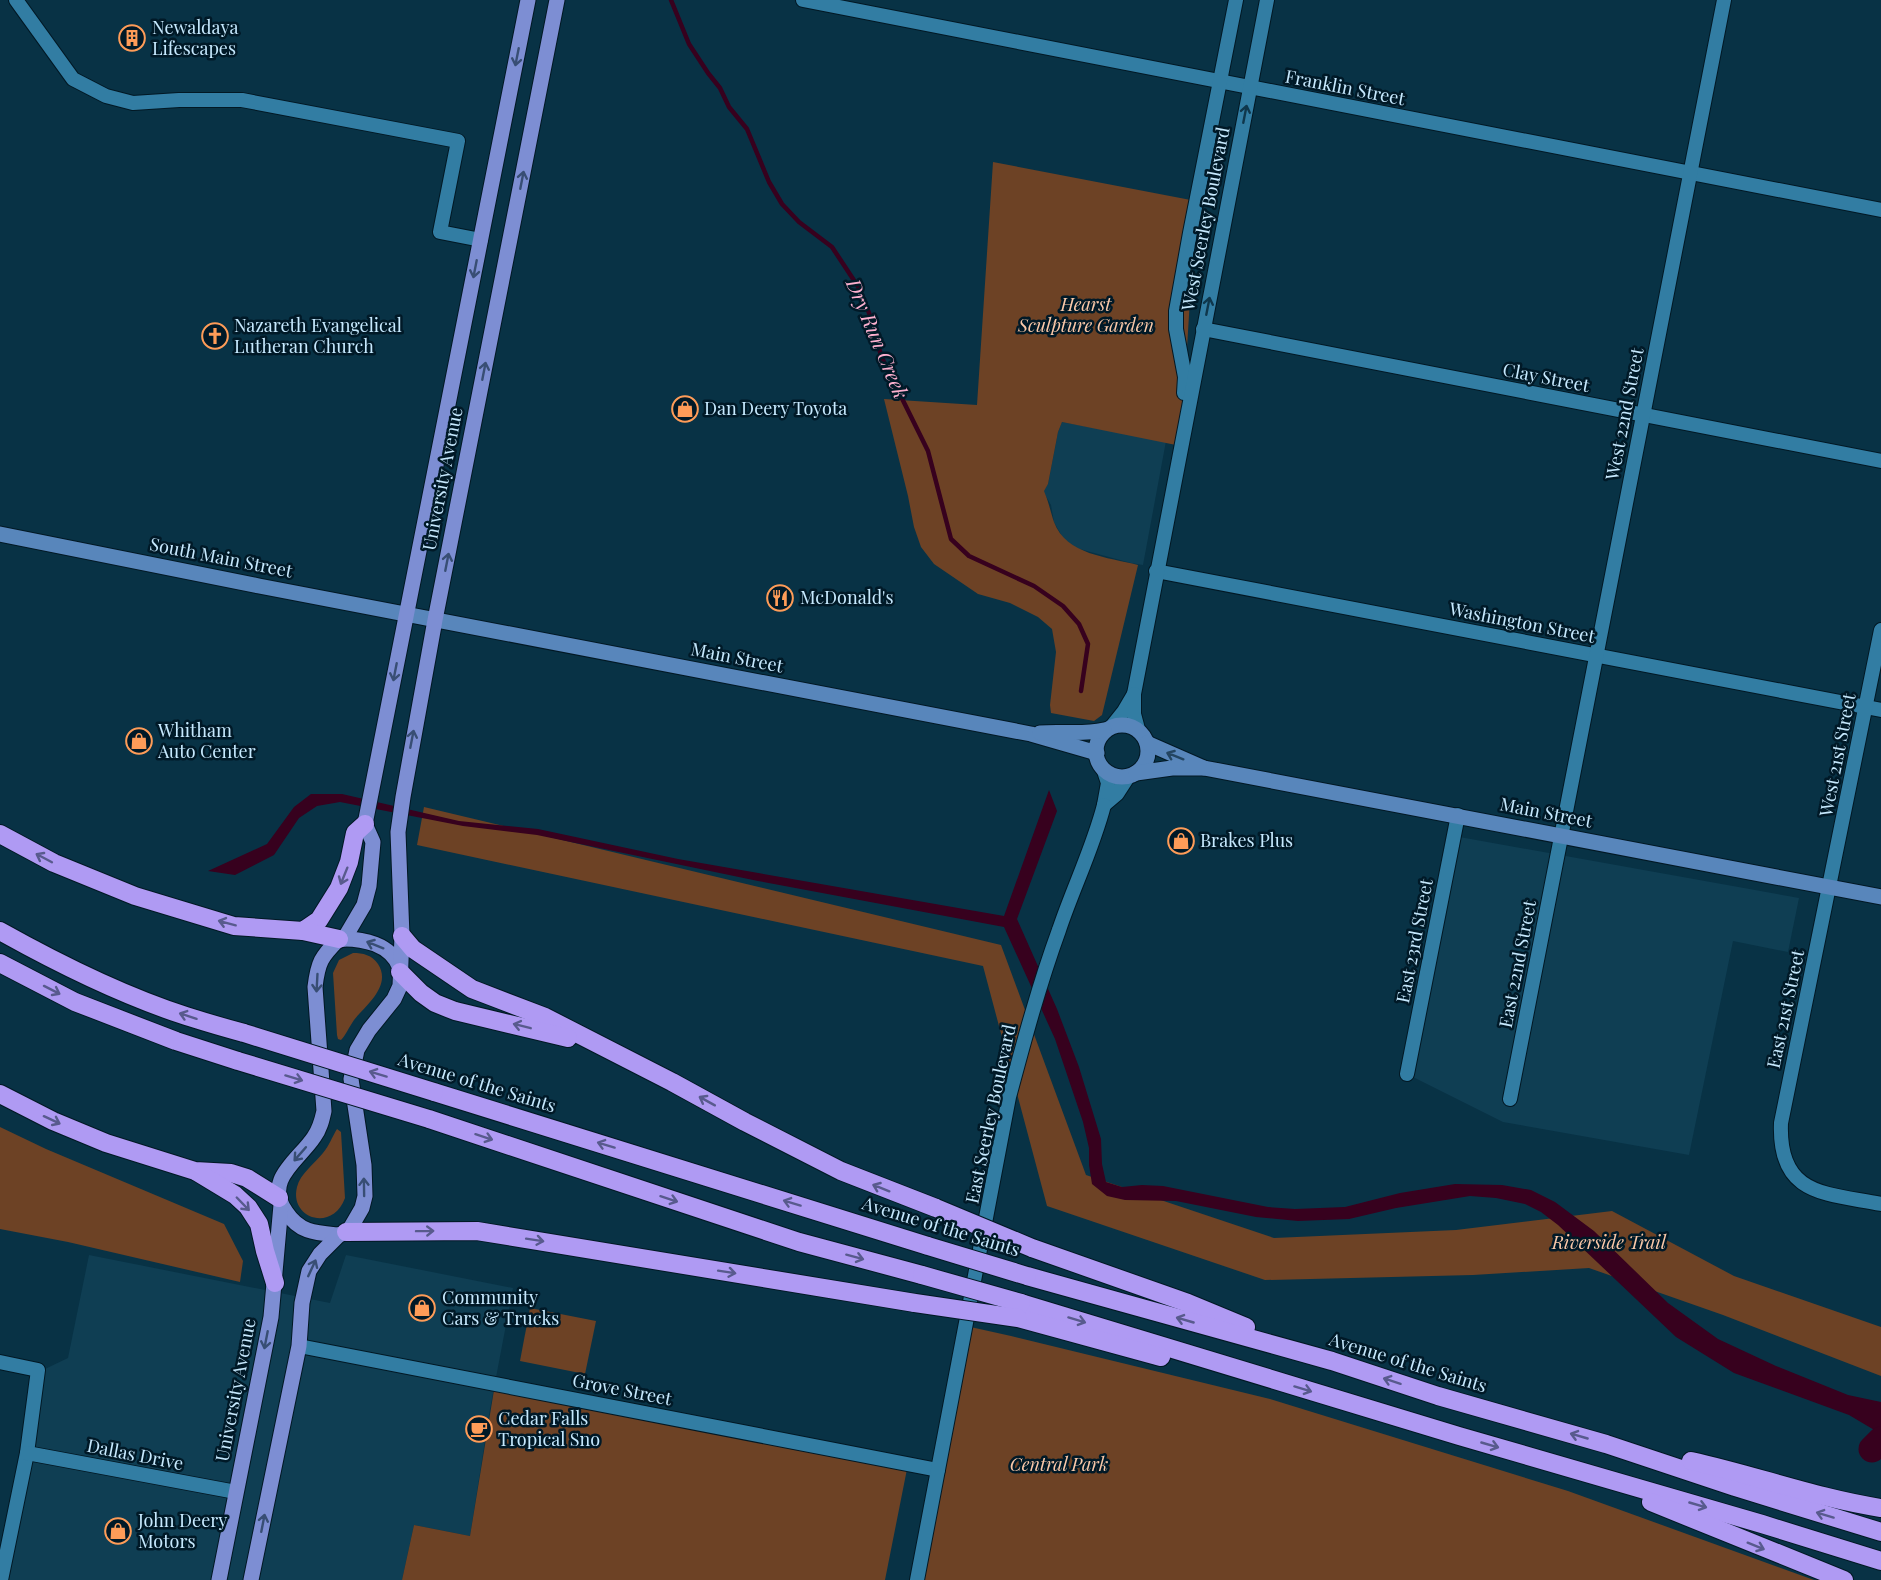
<svg xmlns="http://www.w3.org/2000/svg" width="1881" height="1580" font-family="'Playfair Display',serif">
	<style>
		.built { fill: #0f3e53 }
		.green { fill: #6d4225 }
		.water { fill: #37011e }
		.lines { fill: none; stroke-linecap: round; stroke-linejoin: round }
		.stream { stroke: #37011e; stroke-width: 4.5 }
		.river { stroke: #37011e; stroke-width: 27 }
		.street-casing { stroke: #021824; stroke-width: 16 }
		.secondary-casing { stroke: #021824; stroke-width: 17 }
		.primary-casing { stroke: #021824; stroke-width: 17 }
		.highway-casing { stroke: #021824; stroke-width: 20 }
		.street { stroke: #327da3; stroke-width: 14 }
		.secondary { stroke: #5886bb; stroke-width: 15 }
		.primary { stroke: #7d8ed3; stroke-width: 15 }
		.highway { stroke: #af9af3; stroke-width: 18 }
		.highway-bridge-casing { stroke: #021824; stroke-width: 20; stroke-linecap: butt }
		.highway-bridge { stroke: #af9af3; stroke-width: 18 }
		.oneway { stroke: #384e74 }
		.oneway2 { stroke: #0f374c }
		.oneway3 { stroke: #234562 }
		.oneway4 { stroke: #585a8d }
		.labels { text-anchor: middle; stroke-width: 5; stroke-linejoin: round; paint-order: stroke }
		.poi-label { font-size: 18px; fill: #c6e9fe; stroke: #001927; text-anchor: start }
		.street-label { font-size: 18px; fill: #c6e9fe; stroke: #001927 }
		.park-label { font-size: 18px; font-style: italic; fill: #fbc9a9; stroke: #001927 }
		.water-label { font-size: 20px; font-style: italic; fill: #fcb0cf; stroke: #001927 }
	</style>
	<rect width="100%" height="100%" fill="#083245"/>
	<g class="built">
		<polygon points="1062,422 1166,441 1143,565 1131,563 1076,548 1063,538 1054,522 1051,505 1043,491 1048,484 1058,432"/>
		<polygon points="1454,836 1799,898 1788,952 1733,941 1689,1155 1503,1122 1407,1074"/>
		<polygon points="89,1255 330,1303 346,1255 513,1288 490,1409 470,1536 414,1525 402,1580 1,1580 45,1369 68,1358"/>
	</g>
	<g class="green">
		<path d="M993,162L1196,201L1181,446L1062,422L1058,432L1048,484L1044,491C1049,503 1050,510 1054,522C1066,555 1108,557 1138,565L1102,715L1094,721L1051,713L1050,705L1056,652L1052,629L1038,617L1010,603L978,594L934,564L921,547L914,527L908,496L884,399L977,405Z"/>
		<polygon points="424,807 1001,945 1086,1175 1274,1238 1456,1230 1612,1211 1734,1276 1881,1327 1881,1376 1723,1315 1589,1268 1473,1275 1265,1280 1047,1206 983,966 417,845"/>
		<path d="M353,953C363,953 372,955 378,964C392,986 366,1005 354,1020C349,1027 346,1035 341,1040L338,1039L337,1035L333,973L339,960Z"/>
		<polygon points="0,1127 46,1149 224,1224 243,1261 240,1282 68,1242 0,1229"/>
		<path d="M337,1129L341,1132L345,1198C332,1233 289,1218 297,1187C300,1174 315,1163 323,1153C329,1146 332,1137 337,1129Z"/>
		<polygon points="530,1308 596,1321 585,1374 520,1361"/>
		<polygon points="966,1326 1011,1336 1270,1399 1568,1491 1814,1580 917,1580"/>
		<polygon points="495,1384 908,1464 885,1580 402,1580 414,1525 470,1536"/>
	</g>
	<polygon class="water" points="1049,790 1057,811 1017,919 1057,1009 1079,1067 1101,1139 1102,1164 1106,1182 1122,1187 1142,1185 1163,1186 1268,1207 1295,1209 1345,1207 1400,1193 1455,1184 1502,1185 1531,1190 1555,1202 1594,1231 1668,1303 1718,1339 1776,1366 1848,1395 1881,1402 1881,1434 1849,1415 1734,1373 1676,1337 1558,1225 1541,1212 1525,1204 1496,1198 1470,1196 1396,1208 1349,1219 1298,1221 1256,1217 1176,1201 1125,1200 1107,1196 1092,1184 1089,1165 1089,1148 1083,1122 1055,1039 1004,927 758,881 537,835 463,826 340,802 317,806 299,818 274,855 235,875 208,871 267,844 294,807 311,794 342,794 459,821 538,829 678,859 1004,916"/>
	<g class="lines">
		<polyline class="stream" points="671,0 689,44 708,73 720,88 729,107 747,129 769,182 782,204 799,222 832,247 859,288 873,323 881,356 928,451 951,539 969,556 1034,586 1063,606 1079,624 1088,644 1081,691"/>
		<polyline class="river" points="1872,1449 1881,1440"/>
		<g class="street-casing">
			<g id="street">
				<polyline points="16,0 73,79 106,96 133,103 179,100 242,100 458,141 440,232 481,240"/>
				<polyline points="803,0 1881,210"/>
				<polyline points="1203,329 1881,461"/>
				<polyline points="1184,393 1185,377 1176,329 1176,311 1190,233 1236,0"/>
				<polyline points="1156,571 1881,710"/>
				<path d="M1881,630L1781,1123C1778,1196 1825,1193 1881,1204"/>
				<polyline points="1134,694 1267,0"/>
				<polyline points="1112,726 1124,711 1134,694 1134,714 1138,729"/>
				<polyline points="1104,771 1108,783 1104,805 1117,794 1128,777"/>
				<polyline points="1407,1074 1458,815"/>
				<polyline points="1510,1099 1724,0"/>
				<polyline points="299,1346 938,1470"/>
				<polyline points="0,1362 38,1370 27,1453 1,1580"/>
				<polyline points="27,1453 236,1492"/>
				<path d="M917,1580L1009,1097C1024,1041 1039,985 1059,930C1073,888 1093,848 1104,805"/>
			</g>
		</g>
		<g class="secondary-casing">
			<g id="secondary">
				<polyline points="0,534 259,586 1031,734 1097,753"/>
				<circle cx="1122" cy="751" r="26"/>
				<path d="M1040,733C1062,731 1083,735 1104,730"/>
				<polyline points="1204,768 1881,897"/>
				<polyline points="1136,773 1172,768 1204,768 1147,743"/>
			</g>
		</g>
		<g class="primary-casing">
			<g id="primary">
				<polyline points="344,939 364,905 369,886 373,842 365,824 528,0"/>
				<path d="M339,1235C316,1233 300,1233 286,1212C263,1180 299,1160 314,1137C320,1129 322,1120 324,1111L315,987C318,962 321,957 339,939C363,938 391,944 400,968"/>
				<polyline points="219,1580 271,1317 281,1205"/>
				<polyline points="251,1580 299,1346 302,1303 309,1271 320,1254 339,1235 346,1232 351,1227 362,1208 365,1196 364,1165 351,1079 357,1050 369,1030 394,999 400,986 402,936 398,832 403,797 435,620 557,0"/>
			</g>
		</g>
		<g class="highway-casing">
			<g id="highway">
				<polyline points="0,834 54,863 135,896 234,926 303,931 319,920 339,888 349,862 355,833 365,824"/>
				<path d="M0,931C59,964 121,995 186,1016C205,1022 225,1028 244,1033"/>
				<polyline points="303,931 339,939"/>
				<polyline points="402,936 413,949 472,989 545,1017 672,1082 745,1122 841,1171 936,1208"/>
				<polyline points="0,963 75,1002 176,1041 238,1061"/>
				<polyline points="400,972 421,993 435,1003 455,1011 568,1038"/>
				<polyline points="434,1092 928,1246"/>
				<polyline points="0,1094 53,1121 106,1143 195,1171 231,1173 247,1178 279,1198"/>
				<polyline points="429,1119 799,1242 922,1275"/>
				<polyline points="197,1172 235,1195 248,1207 259,1224 265,1251 275,1283"/>
				<polyline points="346,1232 477,1231 915,1303"/>
				<polyline points="1032,1248 1188,1303 1246,1327"/>
				<polyline points="1027,1276 1332,1361 1438,1396 1606,1444 1735,1487 1881,1532"/>
				<polyline points="1021,1303 1459,1436 1762,1524 1881,1561"/>
				<polyline points="1018,1318 1161,1357"/>
				<path d="M1691,1461C1755,1475 1816,1498 1881,1508"/>
				<polyline points="1651,1502 1844,1580"/>
			</g>
		</g>
		<use href="#street" class="street"/>
		<use href="#secondary" class="secondary"/>
		<use href="#primary" class="primary"/>
		<use href="#highway" class="highway"/>
		<g class="highway-bridge-casing">
			<g id="highway-bridge">
				<polyline points="244,1033 434,1092"/>
				<polyline points="238,1061 429,1119"/>
				<polyline points="936,1208 1032,1248"/>
				<polyline points="928,1246 1027,1276"/>
				<polyline points="922,1275 1021,1303"/>
				<polyline points="915,1303 1018,1318"/>
			</g>
		</g>
		<use href="#highway-bridge" class="highway-bridge"/>
	</g>
	<defs><path id="oneway-shaft" d="M-6 0H5M1.5-3L5.5 0L1.5 3" fill="none" stroke-width="1.6" stroke-linecap="round" stroke-linejoin="round" transform="scale(1.5)"/></defs>
	<g class="oneway">
		<use href="#oneway-shaft" transform="translate(517 57) rotate(101)"/>
		<use href="#oneway-shaft" transform="translate(522 180) rotate(-79)"/>
		<use href="#oneway-shaft" transform="translate(475 269) rotate(101)"/>
		<use href="#oneway-shaft" transform="translate(484 371) rotate(-79)"/>
		<use href="#oneway-shaft" transform="translate(447 562) rotate(-79)"/>
		<use href="#oneway-shaft" transform="translate(395 672) rotate(101)"/>
		<use href="#oneway-shaft" transform="translate(412 739) rotate(-79)"/>
		<use href="#oneway-shaft" transform="translate(375 945) rotate(-158)"/>
		<use href="#oneway-shaft" transform="translate(317 983) rotate(93)"/>
		<use href="#oneway-shaft" transform="translate(300 1154) rotate(131)"/>
		<use href="#oneway-shaft" transform="translate(364 1187) rotate(-91)"/>
		<use href="#oneway-shaft" transform="translate(312 1268) rotate(-65)"/>
		<use href="#oneway-shaft" transform="translate(266 1340) rotate(101)"/>
		<use href="#oneway-shaft" transform="translate(263 1523) rotate(-79)"/>
	</g>
	<g class="oneway2">
		<use href="#oneway-shaft" transform="translate(1245 114) rotate(-79)"/>
		<use href="#oneway-shaft" transform="translate(1208 306) rotate(-79)"/>
	</g>
	<use class="oneway3" href="#oneway-shaft" transform="translate(1175 756) rotate(-158)"/>
	<g class="oneway4">
		<use href="#oneway-shaft" transform="translate(44 858) rotate(-152)"/>
		<use href="#oneway-shaft" transform="translate(344 876) rotate(112)"/>
		<use href="#oneway-shaft" transform="translate(227 923) rotate(-165)"/>
		<use href="#oneway-shaft" transform="translate(52 990) rotate(27)"/>
		<use href="#oneway-shaft" transform="translate(188 1016) rotate(-162)"/>
		<use href="#oneway-shaft" transform="translate(522 1026) rotate(-166)"/>
		<use href="#oneway-shaft" transform="translate(378 1074) rotate(-163)"/>
		<use href="#oneway-shaft" transform="translate(294 1078) rotate(17)"/>
		<use href="#oneway-shaft" transform="translate(707 1101) rotate(-151)"/>
		<use href="#oneway-shaft" transform="translate(52 1120) rotate(25)"/>
		<use href="#oneway-shaft" transform="translate(484 1137) rotate(18)"/>
		<use href="#oneway-shaft" transform="translate(606 1145) rotate(-163)"/>
		<use href="#oneway-shaft" transform="translate(881 1188) rotate(-158)"/>
		<use href="#oneway-shaft" transform="translate(669 1199) rotate(18)"/>
		<use href="#oneway-shaft" transform="translate(792 1203) rotate(-163)"/>
		<use href="#oneway-shaft" transform="translate(243 1204) rotate(46)"/>
		<use href="#oneway-shaft" transform="translate(425 1231) rotate(-1)"/>
		<use href="#oneway-shaft" transform="translate(535 1240) rotate(9)"/>
		<use href="#oneway-shaft" transform="translate(855 1257) rotate(15)"/>
		<use href="#oneway-shaft" transform="translate(727 1272) rotate(9)"/>
		<use href="#oneway-shaft" transform="translate(1077 1320) rotate(17)"/>
		<use href="#oneway-shaft" transform="translate(1185 1320) rotate(-164)"/>
		<use href="#oneway-shaft" transform="translate(1392 1381) rotate(-162)"/>
		<use href="#oneway-shaft" transform="translate(1303 1389) rotate(17)"/>
		<use href="#oneway-shaft" transform="translate(1579 1436) rotate(-164)"/>
		<use href="#oneway-shaft" transform="translate(1490 1445) rotate(16)"/>
		<use href="#oneway-shaft" transform="translate(1698 1505) rotate(16)"/>
		<use href="#oneway-shaft" transform="translate(1825 1515) rotate(-163)"/>
		<use href="#oneway-shaft" transform="translate(1756 1546) rotate(22)"/>
	</g>
	<defs>
		<g id="building-ring" transform="scale(1.35)"><circle r="9.5" fill="#001927" stroke="#fe9c58" stroke-width="1.5"/><path d="M-4-6H4V6H1V3H-1V6H-4ZM-2.5-4.3h1.7v1.8h-1.7ZM.8-4.3h1.7v1.8H.8ZM-2.5-1h1.7V.8h-1.7ZM.8-1h1.7V.8H.8Z" fill="#fe9c58"/></g>
		<g id="church-ring" transform="scale(1.35)"><circle r="9.5" fill="#001927" stroke="#fe9c58" stroke-width="1.5"/><path d="M-1.2-6h2.4v3.5h3.3v2.4h-3.3V6h-2.4V-.1h-3.3v-2.4h3.3Z" fill="#fe9c58"/></g>
		<g id="shop-ring" transform="scale(1.35)"><circle r="9.5" fill="#001927" stroke="#fe9c58" stroke-width="1.5"/><path d="M-5-2.5h2.3a2.7 3.5 0 0 1 5.4 0H5L5.5 6h-11ZM-1.5-2.5h3a1.5 2.3 0 0 0-3 0Z" fill="#fe9c58"/></g>
		<g id="restaurant-ring" transform="scale(1.35)"><circle r="9.5" fill="#001927" stroke="#fe9c58" stroke-width="1.5"/><path d="M-5-6h1v4h1v-4h1v4h1v-4h1v5L-1.5 .5V6h-2V.5L-5-1ZM5-6V6H3V1.5H1.5Q1.5-4 5-6Z" fill="#fe9c58"/></g>
		<g id="cafe-ring" transform="scale(1.35)"><circle r="9.5" fill="#001927" stroke="#fe9c58" stroke-width="1.5"/><path d="M-5.5-4.5H6V0H3Q3 3.5 0 3.5H-2.5Q-5.5 3.5-5.5 0ZM3-3.2v2h1.7v-2ZM-6 4.5H4V6H-6Z" fill="#fe9c58"/></g>
	</defs>
	<g fill-rule="evenodd">
		<use href="#building-ring" x="132" y="38"/>
		<use href="#church-ring" x="215" y="336"/>
		<use href="#shop-ring" x="685" y="409"/>
		<use href="#restaurant-ring" x="780" y="598"/>
		<use href="#shop-ring" x="139" y="741"/>
		<use href="#shop-ring" x="1181" y="841"/>
		<use href="#shop-ring" x="422" y="1308"/>
		<use href="#cafe-ring" x="479" y="1429"/>
		<use href="#shop-ring" x="118" y="1531"/>
	</g>
	<g class="labels">
		<g class="poi-label">
			<text x="152" y="34">Newaldaya<tspan x="152" dy="21">Lifescapes</tspan></text>
			<text x="234" y="332">Nazareth Evangelical<tspan x="234" dy="21">Lutheran Church</tspan></text>
			<text x="704" y="415">Dan Deery Toyota</text>
			<text x="800" y="604">McDonald's</text>
			<text x="158" y="737">Whitham<tspan x="158" dy="21">Auto Center</tspan></text>
			<text x="1200" y="847">Brakes Plus</text>
			<text x="442" y="1304">Community<tspan x="442" dy="21">Cars &amp; Trucks</tspan></text>
			<text x="498" y="1425">Cedar Falls<tspan x="498" dy="21">Tropical Sno</tspan></text>
			<text x="138" y="1527">John Deery<tspan x="138" dy="21">Motors</tspan></text>
		</g>
		<g class="street-label">
			<text transform="translate(1345 88) rotate(11)" y="6">Franklin Street</text>
			<text transform="translate(1206 219) rotate(-79)" y="6">West Seerley Boulevard</text>
			<text transform="translate(1546 378) rotate(11)" y="6">Clay Street</text>
			<text transform="translate(1625 414) rotate(-79)" y="6">West 22nd Street</text>
			<text transform="translate(443 479) rotate(-79)" y="6">University Avenue</text>
			<text transform="translate(221 558) rotate(11)" y="6">South Main Street</text>
			<text transform="translate(1522 623) rotate(11)" y="6">Washington Street</text>
			<text transform="translate(737 658) rotate(11)" y="6">Main Street</text>
			<text transform="translate(1838 755) rotate(-79)" y="6">West 21st Street</text>
			<text transform="translate(1546 813) rotate(11)" y="6">Main Street</text>
			<text transform="translate(1415 941) rotate(-79)" y="6">East 23rd Street</text>
			<text transform="translate(1518 964) rotate(-79)" y="6">East 22nd Street</text>
			<text transform="translate(1786 1009) rotate(-78)" y="6">East 21st Street</text>
			<text transform="translate(477 1083) rotate(17)" y="6">Avenue of the Saints</text>
			<text transform="translate(991 1114) rotate(-78)" y="6">East Seerley Boulevard</text>
			<text transform="translate(941 1227) rotate(17)" y="6">Avenue of the Saints</text>
			<text transform="translate(1408 1363) rotate(17)" y="6">Avenue of the Saints</text>
			<text transform="translate(236 1390) rotate(-79)" y="6">University Avenue</text>
			<text transform="translate(622 1390) rotate(11)" y="6">Grove Street</text>
			<text transform="translate(135 1455) rotate(11)" y="6">Dallas Drive</text>
		</g>
		<g class="park-label">
			<text x="1086" y="311">Hearst<tspan x="1086" dy="21">Sculpture Garden</tspan></text>
			<text x="1609" y="1249">Riverside Trail</text>
			<text x="1059" y="1471">Central Park</text>
		</g>
		<g class="water-label">
			<text transform="translate(877 339) rotate(67)" y="7">Dry Run Creek</text>
		</g>
	</g>
</svg>
